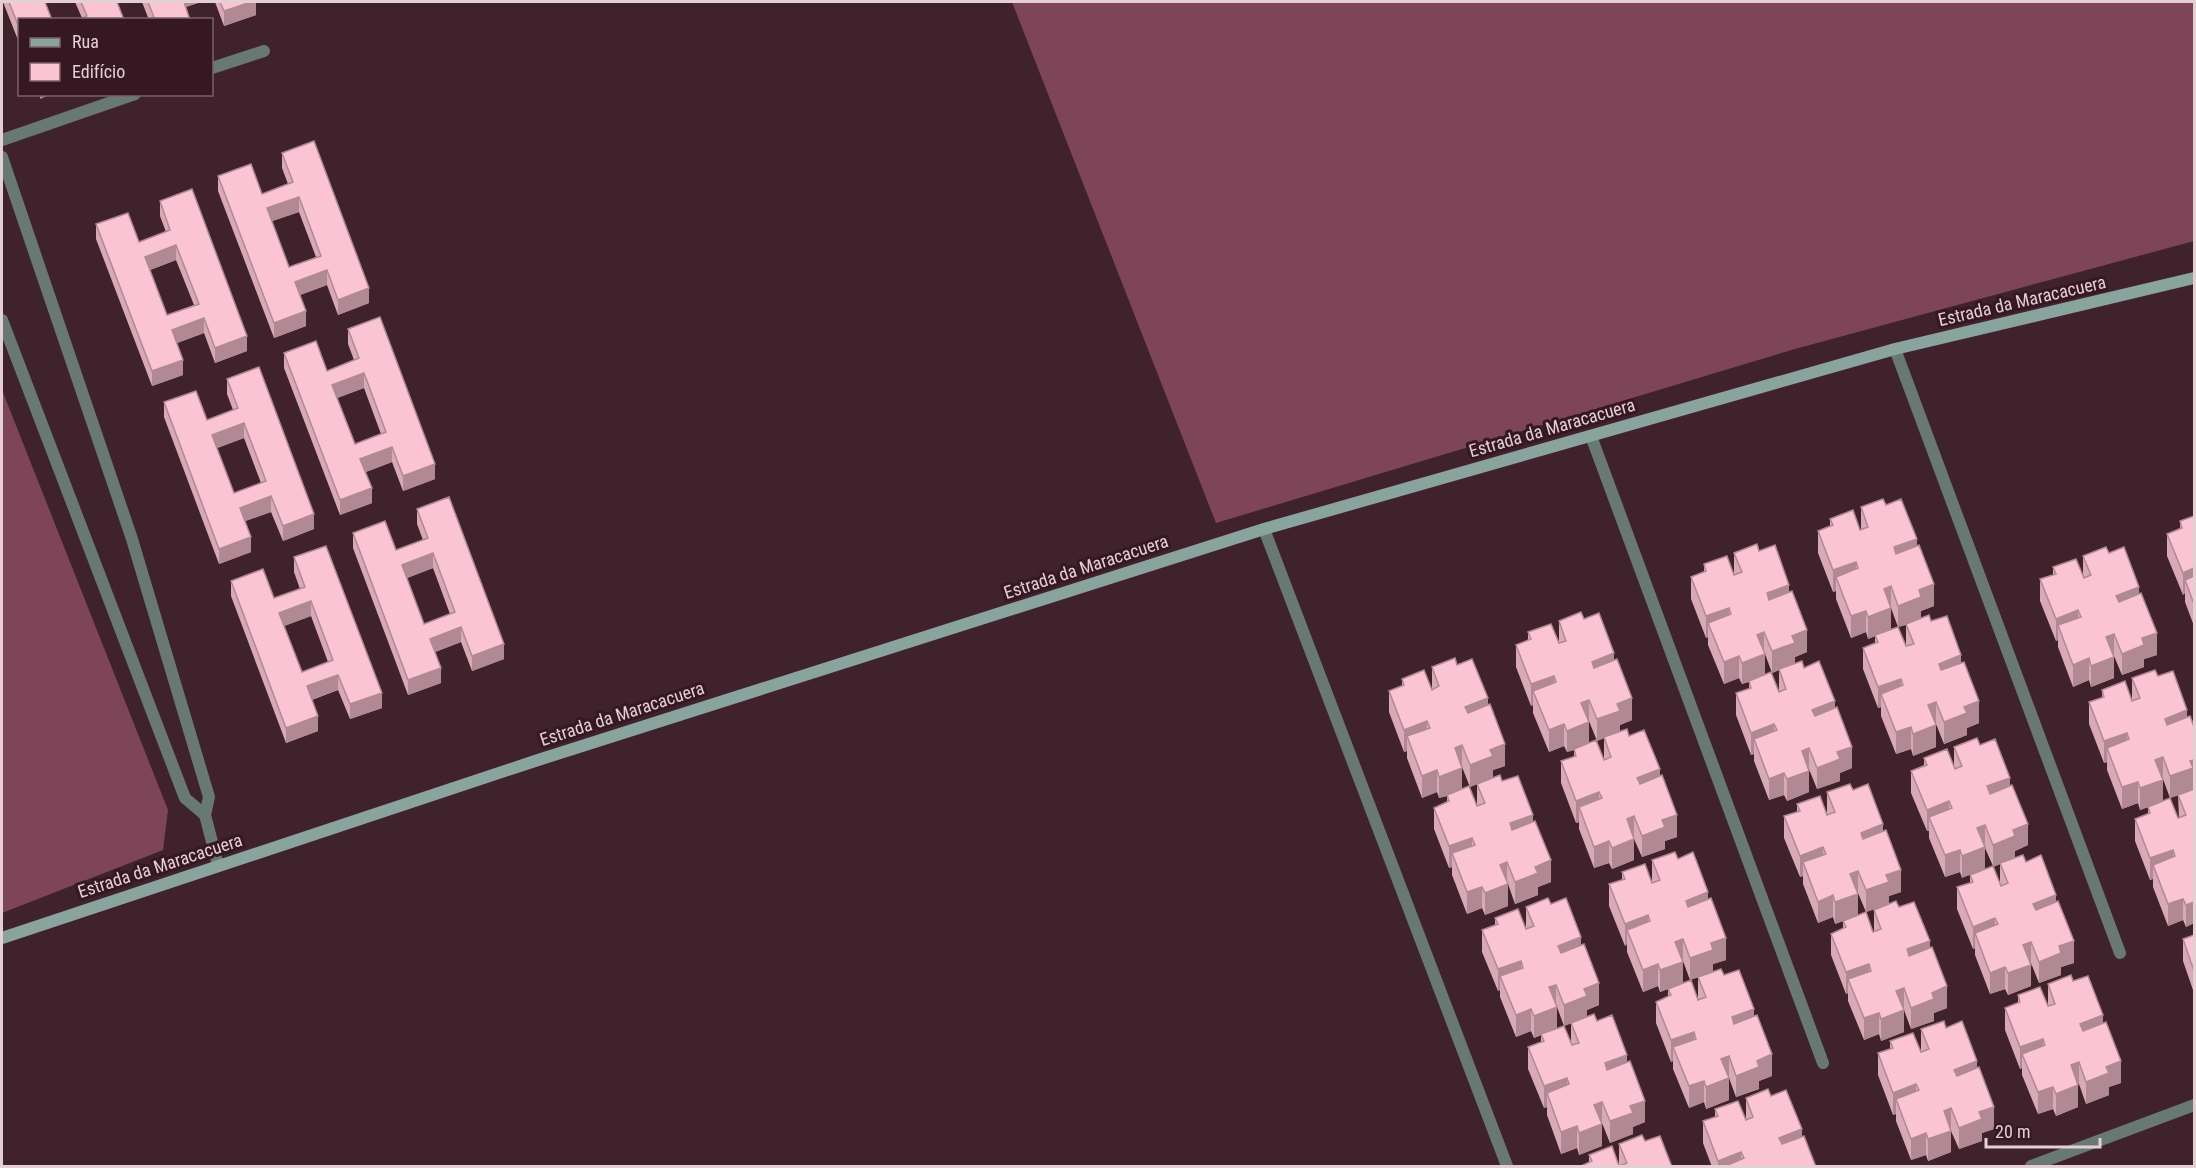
<svg xmlns="http://www.w3.org/2000/svg" width="2196" height="1168" font-family="'Roboto Condensed',sans-serif">
	<style>
		.forest { fill: #7e4559 }
		.lines { fill: none; stroke-linecap: round; stroke-linejoin: round }
		.lane { stroke: #687974; stroke-width: 12 }
		.street { stroke: #687974; stroke-width: 12 }
		.secondary { stroke: #88a49c; stroke-width: 12 }
		.wall { fill: #d8a9b6; fill-rule: evenodd }
		.shaded-wall { fill: #b08994 }
		.building { fill: #fbc4d4; stroke: #b08994; stroke-width: 1.5; fill-rule: evenodd }
		.labels { text-anchor: middle; stroke-width: 6; stroke-linejoin: round; paint-order: stroke }
		.street-label { font-size: 18px; fill: #e4cfd5; stroke: #361822 }
	</style>
	<rect width="100%" height="100%" fill="#40222c"/>
	<g class="forest">
		<polygon points="1012,2 2194,2 2194,241 1795,349 1216,523"/>
		<polygon points="2,390 168,810 163,850 2,913"/>
	</g>
	<g class="lines">
		<g class="lane">
			<polyline points="212,68 264,51"/>
			<polyline points="2,140 135,94"/>
			<polyline points="2,157 132,539 209,797 205,815 218,865"/>
			<polyline points="2,320 185,798 205,815"/>
		</g>
		<g class="street">
			<polyline points="1895,349 2120,953"/>
			<polyline points="1591,436 1823,1063"/>
			<polyline points="1264,529 1507,1166"/>
			<polyline points="2031,1166 2194,1105"/>
		</g>
		<polyline class="secondary" points="2,938 535,761 1264,529 1895,349 2194,278"/>
	</g>
	<g class="wall">
		<polygon points="3,2 45,2 20,20 20,45"/>
		<polygon points="75,2 117,2 82,18"/>
		<polygon points="142,2 201,2 186,7 190,20 149,20"/>
		<polygon points="215,2 256,2 256,15 224,26"/>
		<path d="M282,153L369,303L338,315L327,285L300,295L306,326L274,338L218,191V176L262,194L288,184L282,168ZM299,212L316,257L289,267L272,221Z"/>
		<path d="M160,201L247,351L215,363L204,333L177,343L183,375L152,386L96,239V224L139,242L166,232L160,216ZM176,260L194,305L167,315L150,270Z"/>
		<path d="M348,329L435,479L403,491L392,462L366,472L372,503L340,515L284,368V353L327,371L354,360L348,344ZM364,388L381,434L355,444L337,398Z"/>
		<path d="M227,379L314,529L283,541L271,512L245,521L251,552L219,564L164,417V402L207,420L233,410L227,394ZM244,438L261,483L234,493L217,448Z"/>
		<path d="M1886,505L1917,546L1934,606L1921,611V618L1931,621L1961,663L1979,723L1967,728V735L1944,744L1936,724V747L1913,756L1911,749L1896,754L1881,716V707L1878,708L1863,669V648L1875,643V636L1868,639L1866,632L1851,638L1836,599V591L1833,592L1818,553V531L1830,526V519L1860,530H1861V507ZM1891,608L1898,627L1891,630ZM1906,625V645L1898,627Z"/>
		<path d="M417,509L504,659L472,671L461,642L435,652L441,683L408,695L353,548V533L396,550L423,540L417,524ZM433,568L450,614L424,624L407,578Z"/>
		<polygon points="2194,516 2194,626 2185,602 2185,593 2183,595 2167,556 2167,534 2180,528 2180,521"/>
		<path d="M1759,551L1789,592L1807,652L1795,657V664L1804,668L1835,708L1852,768L1840,773V781L1817,789L1809,769V792L1787,801L1784,795L1769,800L1754,761V754L1751,755L1736,715V693L1749,689V682L1742,684L1739,678L1724,684L1708,645V637L1706,638L1691,599V577L1704,572V564L1734,575V553ZM1765,654L1772,673L1779,670V691L1765,675Z"/>
		<polygon points="2109,553 2139,594 2157,655 2144,659 2144,667 2122,675 2114,656 2114,678 2091,687 2089,680 2073,687 2058,647 2058,640 2056,641 2040,601 2040,579 2053,575 2053,567 2083,577 2083,556"/>
		<path d="M294,557L382,708L350,719L338,690L312,700L318,731L286,743L231,596V581L274,598L300,589L294,572ZM311,616L328,662L302,672L284,626Z"/>
		<path d="M1584,619L1614,660L1632,720L1620,725V732L1629,736L1660,776L1677,837L1665,841V849L1642,857L1634,839V860L1612,869L1609,863L1594,868L1579,829V822L1576,823L1561,783V761L1574,757V750L1567,752L1564,746L1549,752L1533,713V705L1531,706L1516,667V645L1528,640V632L1559,643V621ZM1589,721L1597,741L1604,738V759L1589,743Z"/>
		<path d="M1457,665L1488,705L1505,766L1493,770V777L1502,781L1533,822L1551,882L1538,887V895L1515,904L1508,884V906L1485,915L1482,908L1467,914L1452,875V867L1449,868L1434,829V808L1447,802V796L1439,798L1437,792L1422,798L1407,758V751L1404,752L1389,712V691L1402,686V679L1432,689V667ZM1462,767L1470,787L1477,784V806L1462,789Z"/>
		<path d="M2158,676L2194,727V782H2193V789H2194V923L2186,927L2183,920L2168,926L2153,887V879L2150,880L2135,841V819L2148,814V807L2140,810L2138,803L2122,809L2107,770V762L2104,763L2089,724V702L2102,698V690L2132,700V678ZM2163,779L2170,798L2182,794L2178,795L2179,818H2178L2163,801Z"/>
		<path d="M1980,745L2010,786L2028,845L2015,851V858L2026,862L2056,902L2074,963L2061,967V975L2039,983L2031,963V986L2008,995L2005,989L1990,994L1975,955V948L1973,949L1957,909V887L1970,883V875L1993,866L1985,848L1962,878L1960,872L1945,877L1929,838V831H1927L1911,793V771L1924,765V758L1954,769V747ZM2000,864V885L1993,867Z"/>
		<polygon points="1853,790 1883,831 1901,892 1889,896 1889,904 1866,912 1858,893 1858,915 1874,932 1874,910 1899,907 1930,948 1947,1008 1934,1013 1934,1021 1911,1029 1904,1010 1904,1032 1881,1041 1879,1034 1864,1040 1848,1001 1848,993 1846,994 1831,955 1831,934 1843,928 1843,921 1835,924 1833,917 1818,923 1803,884 1803,876 1800,877 1784,838 1784,816 1797,812 1797,804 1827,814 1827,792"/>
		<polygon points="1678,859 1708,899 1726,960 1713,964 1713,972 1690,980 1683,961 1683,983 1698,999 1698,977 1724,975 1754,1016 1772,1076 1759,1081 1759,1089 1736,1097 1729,1078 1729,1100 1706,1109 1704,1102 1689,1108 1673,1069 1673,1061 1671,1062 1656,1023 1656,1002 1668,997 1668,989 1660,992 1658,986 1643,992 1627,952 1627,944 1625,946 1609,906 1609,884 1622,880 1622,872 1652,882 1652,860"/>
		<path d="M1551,904L1581,945L1599,1005L1587,1010V1017L1597,1021L1627,1062L1645,1122L1633,1127V1134L1610,1143L1602,1123V1146L1579,1155L1577,1148L1561,1154L1547,1115V1107L1544,1108L1528,1069V1047L1541,1042V1035L1534,1038L1531,1031L1516,1037L1500,997V990L1498,991L1482,952V930L1495,925V918L1526,928V907ZM1557,1007L1564,1026L1571,1023V1045L1557,1029Z"/>
		<polygon points="2194,935 2194,993 2183,961 2183,939"/>
		<polygon points="2073,981 2103,1023 2121,1083 2109,1087 2109,1095 2086,1104 2079,1084 2078,1084 2078,1107 2056,1116 2053,1109 2038,1114 2022,1075 2022,1068 2020,1069 2005,1030 2005,1008 2018,1003 2018,995 2048,1006 2048,984"/>
		<polygon points="1946,1028 1977,1068 1994,1129 1982,1133 1982,1141 1959,1149 1951,1131 1951,1152 1928,1161 1926,1155 1911,1160 1896,1121 1896,1114 1893,1115 1878,1075 1878,1053 1890,1049 1890,1041 1921,1051 1921,1029"/>
		<polygon points="1771,1096 1802,1137 1816,1167 1712,1167 1703,1143 1703,1121 1715,1117 1715,1109 1746,1119 1746,1098"/>
		<polygon points="1645,1141 1672,1167 1579,1167 1589,1163 1589,1155 1619,1165 1619,1144"/>
	</g>
	<g class="shaded-wall">
		<polygon points="181,2 201,2 181,8"/>
		<polygon points="251,2 256,2 256,15 224,26 224,11"/>
		<polygon points="40,94 52,94 40,99"/>
		<polygon points="299,197 299,212 267,223 267,208"/>
		<polygon points="176,245 176,260 145,272 145,257"/>
		<polygon points="327,270 327,285 295,297 295,282"/>
		<polygon points="369,288 369,303 338,315 338,300"/>
		<polygon points="306,311 306,326 274,338 274,323"/>
		<polygon points="204,318 204,333 172,345 172,330"/>
		<polygon points="247,336 247,351 215,363 215,348"/>
		<polygon points="183,360 183,375 152,386 152,371"/>
		<polygon points="364,373 364,388 332,400 332,385"/>
		<polygon points="244,423 244,438 212,450 212,435"/>
		<polygon points="392,447 392,462 360,474 360,459"/>
		<polygon points="435,464 435,479 403,491 403,476"/>
		<polygon points="372,488 372,503 340,515 340,500"/>
		<polygon points="271,496 271,512 240,523 240,508"/>
		<polygon points="314,514 314,529 283,541 283,526"/>
		<polygon points="251,537 251,552 219,564 219,549"/>
		<polygon points="1917,539 1917,560 1894,569 1894,547"/>
		<polygon points="433,553 433,568 402,580 402,565"/>
		<polygon points="1856,562 1856,583 1836,577 1836,591 1833,592 1833,570"/>
		<polygon points="2194,568 2194,590 2185,580 2185,593 2183,595 2183,573"/>
		<polygon points="1934,584 1934,606 1921,611 1921,619 1898,627 1898,606 1919,590"/>
		<polygon points="1789,585 1789,606 1767,615 1767,593"/>
		<polygon points="1891,586 1891,608 1884,589"/>
		<polygon points="2139,587 2139,609 2116,617 2116,596"/>
		<polygon points="311,601 311,616 279,628 279,613"/>
		<polygon points="1729,608 1729,630 1708,623 1708,637 1706,638 1706,616"/>
		<polygon points="1891,608 1891,630 1868,639 1868,617"/>
		<polygon points="2078,610 2078,632 2058,625 2058,640 2056,641 2056,619"/>
		<polygon points="1866,611 1866,632 1851,638 1851,616"/>
		<polygon points="461,627 461,642 430,654 430,639"/>
		<polygon points="1807,630 1807,652 1795,657 1795,664 1772,673 1772,651 1792,636"/>
		<polygon points="1764,632 1764,653 1757,635"/>
		<polygon points="2157,633 2157,655 2144,659 2144,667 2122,675 2122,654 2142,638"/>
		<polygon points="2114,634 2114,656 2106,637"/>
		<polygon points="504,644 504,659 472,671 472,656"/>
		<polygon points="1614,653 1614,674 1592,683 1592,662"/>
		<polygon points="1765,654 1765,676 1742,684 1742,663"/>
		<polygon points="1961,655 1961,677 1939,686 1939,664"/>
		<polygon points="1739,656 1739,678 1724,684 1724,662"/>
		<polygon points="2114,657 2114,678 2091,687 2091,666"/>
		<polygon points="2089,658 2089,680 2073,687 2073,665"/>
		<polygon points="441,668 441,683 408,695 408,680"/>
		<polygon points="338,675 338,690 307,701 307,686"/>
		<polygon points="1554,676 1554,698 1533,691 1533,705 1531,706 1531,684"/>
		<polygon points="1901,679 1901,700 1881,694 1881,707 1878,708 1878,687"/>
		<polygon points="382,693 382,708 350,719 350,704"/>
		<polygon points="1488,698 1488,720 1465,729 1465,707"/>
		<polygon points="1632,698 1632,720 1620,725 1620,732 1597,741 1597,719 1617,704"/>
		<polygon points="1589,700 1589,721 1581,724 1581,703"/>
		<polygon points="1835,701 1835,723 1812,731 1812,710"/>
		<polygon points="1979,701 1979,723 1967,728 1967,735 1944,744 1944,722 1964,707"/>
		<polygon points="1936,702 1936,724 1928,705"/>
		<polygon points="2187,710 2187,732 2165,741 2165,719"/>
		<polygon points="318,716 318,731 286,743 286,728"/>
		<polygon points="1427,721 1427,743 1407,736 1407,751 1404,752 1404,730"/>
		<polygon points="1589,722 1589,744 1567,752 1567,731"/>
		<polygon points="1564,724 1564,746 1549,752 1549,730"/>
		<polygon points="1774,724 1774,746 1754,739 1754,754 1751,755 1751,733"/>
		<polygon points="1936,725 1936,747 1913,756 1913,734"/>
		<polygon points="1911,727 1911,749 1896,754 1896,732"/>
		<polygon points="2127,733 2127,755 2107,748 2107,762 2104,763 2104,741"/>
		<polygon points="1505,744 1505,766 1493,770 1493,778 1470,787 1470,765 1490,750"/>
		<polygon points="1462,745 1462,767 1455,748"/>
		<polygon points="1852,747 1852,768 1840,773 1840,781 1817,789 1817,768 1837,752"/>
		<polygon points="1809,748 1809,769 1802,751"/>
		<polygon points="2163,757 2163,779 2155,760"/>
		<polygon points="2194,760 2194,782 2193,782 2193,790 2170,798 2170,776 2190,761"/>
		<polygon points="1462,768 1462,790 1439,798 1439,777"/>
		<polygon points="1660,769 1660,791 1637,799 1637,778"/>
		<polygon points="1437,770 1437,792 1422,798 1422,776"/>
		<polygon points="1809,771 1809,792 1787,801 1787,779"/>
		<polygon points="1784,773 1784,795 1769,800 1769,779"/>
		<polygon points="2010,778 2010,800 1987,808 1987,786"/>
		<polygon points="2163,780 2163,802 2140,810 2140,788"/>
		<polygon points="2138,782 2138,803 2122,809 2122,787"/>
		<polygon points="1599,792 1599,814 1579,807 1579,822 1576,823 1576,801"/>
		<polygon points="1949,801 1949,823 1929,817 1929,831 1927,831 1927,810"/>
		<polygon points="1533,815 1533,837 1510,845 1510,823"/>
		<polygon points="1677,815 1677,837 1665,841 1665,849 1642,857 1642,836 1662,820"/>
		<polygon points="1634,816 1634,838 1627,819"/>
		<polygon points="1883,824 1883,846 1861,854 1861,833"/>
		<polygon points="2028,824 2028,845 2015,851 2015,858 1993,867 1993,845 2013,830"/>
		<polygon points="1985,825 1985,847 1977,828"/>
		<polygon points="1472,838 1472,859 1452,853 1452,867 1449,868 1449,846"/>
		<polygon points="1634,839 1634,860 1612,869 1612,848"/>
		<polygon points="1609,841 1609,863 1594,868 1594,847"/>
		<polygon points="1823,847 1823,869 1803,862 1803,876 1800,877 1800,856"/>
		<polygon points="1985,847 1985,869 1962,878 1962,856"/>
		<polygon points="1960,850 1960,872 1945,877 1945,855"/>
		<polygon points="2173,850 2173,871 2153,865 2153,879 2150,880 2150,858"/>
		<polygon points="1551,860 1551,882 1538,887 1538,895 1515,904 1515,882 1535,867"/>
		<polygon points="1507,862 1507,884 1500,865"/>
		<polygon points="1901,870 1901,892 1889,896 1889,904 1866,912 1866,890 1886,875"/>
		<polygon points="1858,871 1858,893 1850,874"/>
		<polygon points="1508,884 1508,906 1485,915 1485,893"/>
		<polygon points="1482,887 1482,908 1467,914 1467,892"/>
		<polygon points="1708,892 1708,914 1686,922 1686,901"/>
		<polygon points="1858,894 1858,915 1835,924 1835,902"/>
		<polygon points="1833,895 1833,917 1818,923 1818,902"/>
		<polygon points="2056,895 2056,917 2033,925 2033,904"/>
		<polygon points="2183,899 2183,920 2168,926 2168,904"/>
		<polygon points="2194,902 2194,923 2186,927 2186,905"/>
		<polygon points="1648,915 1648,937 1627,930 1627,944 1625,946 1625,924"/>
		<polygon points="1995,918 1995,940 1975,933 1975,948 1973,949 1973,927"/>
		<polygon points="1581,937 1581,959 1558,968 1558,946"/>
		<polygon points="1726,938 1726,960 1713,964 1713,972 1690,980 1690,958 1711,943"/>
		<polygon points="1683,939 1683,961 1675,942"/>
		<polygon points="1930,941 1930,962 1907,971 1907,949"/>
		<polygon points="2074,941 2074,963 2061,967 2061,975 2039,983 2039,962 2059,946"/>
		<polygon points="2031,942 2031,963 2023,945"/>
		<polygon points="1521,961 1521,982 1500,976 1500,990 1498,991 1498,969"/>
		<polygon points="1683,962 1683,983 1660,992 1660,970"/>
		<polygon points="1658,964 1658,986 1643,992 1643,970"/>
		<polygon points="1869,964 1869,985 1848,979 1848,993 1846,994 1846,972"/>
		<polygon points="2031,965 2031,986 2008,995 2008,973"/>
		<polygon points="2005,967 2005,989 1990,994 1990,973"/>
		<polygon points="1599,983 1599,1005 1587,1010 1587,1018 1564,1026 1564,1005 1584,989"/>
		<polygon points="1556,985 1556,1007 1549,987"/>
		<polygon points="1947,986 1947,1008 1934,1013 1934,1021 1911,1029 1911,1008 1932,993"/>
		<polygon points="1904,988 1904,1010 1896,991"/>
		<polygon points="1557,1007 1557,1029 1534,1038 1534,1016"/>
		<polygon points="1531,1009 1531,1031 1516,1037 1516,1015"/>
		<polygon points="1754,1009 1754,1031 1732,1039 1732,1017"/>
		<polygon points="1904,1010 1904,1032 1881,1041 1881,1019"/>
		<polygon points="1879,1013 1879,1034 1864,1040 1864,1018"/>
		<polygon points="2103,1015 2103,1037 2080,1046 2080,1024"/>
		<polygon points="1694,1032 1694,1053 1673,1047 1673,1061 1671,1062 1671,1040"/>
		<polygon points="2043,1039 2043,1060 2022,1054 2022,1068 2020,1069 2020,1047"/>
		<polygon points="1772,1054 1772,1076 1759,1081 1759,1089 1736,1097 1736,1076 1757,1061"/>
		<polygon points="1627,1055 1627,1076 1605,1085 1605,1063"/>
		<polygon points="1729,1056 1729,1078 1721,1059"/>
		<polygon points="1977,1061 1977,1083 1954,1091 1954,1070"/>
		<polygon points="2121,1061 2121,1083 2109,1087 2109,1095 2086,1104 2086,1082 2106,1067"/>
		<polygon points="2079,1062 2079,1084 2071,1087 2071,1065"/>
		<polygon points="1567,1078 1567,1100 1547,1093 1547,1107 1544,1108 1544,1086"/>
		<polygon points="1729,1078 1729,1100 1706,1109 1706,1087"/>
		<polygon points="1704,1081 1704,1102 1689,1108 1689,1086"/>
		<polygon points="1916,1084 1916,1106 1896,1099 1896,1114 1893,1115 1893,1093"/>
		<polygon points="2078,1085 2078,1107 2056,1116 2056,1094"/>
		<polygon points="2053,1087 2053,1109 2038,1114 2038,1092"/>
		<polygon points="1645,1101 1645,1122 1633,1127 1633,1134 1610,1143 1610,1121 1630,1106"/>
		<polygon points="1602,1102 1602,1123 1594,1105"/>
		<polygon points="1994,1107 1994,1129 1982,1133 1982,1141 1959,1149 1959,1128 1979,1112"/>
		<polygon points="1951,1108 1951,1130 1944,1111"/>
		<polygon points="1602,1124 1602,1146 1579,1155 1579,1133"/>
		<polygon points="1577,1126 1577,1148 1561,1154 1561,1132"/>
		<polygon points="1802,1129 1802,1151 1779,1159 1779,1138"/>
		<polygon points="1951,1131 1951,1152 1928,1161 1928,1139"/>
		<polygon points="1926,1133 1926,1155 1911,1160 1911,1139"/>
		<polygon points="1741,1152 1741,1167 1718,1167 1718,1161"/>
	</g>
	<g class="building">
		<polygon points="9,2 45,2 52,20 20,20 20,30"/>
		<polygon points="81,2 117,2 124,20 79,20 87,16"/>
		<polygon points="148,2 184,2 190,20 155,20"/>
		<polygon points="220,2 251,2 224,11"/>
		<path d="M314,141L369,288L338,300L327,270L295,282L306,311L274,323L218,176L251,164L262,194L293,182L282,153ZM299,197L321,256L289,267L267,208Z"/>
		<path d="M192,189L247,336L215,348L204,318L172,330L183,360L152,371L96,224L128,213L139,242L170,230L160,201ZM176,245L199,304L167,315L145,257Z"/>
		<path d="M380,317L435,464L403,476L392,447L360,459L372,488L340,500L284,353L316,341L327,371L359,358L348,329ZM364,373L386,432L355,444L332,385Z"/>
		<path d="M259,367L314,514L283,526L271,496L240,508L251,537L219,549L164,402L196,391L207,420L238,408L227,379ZM244,423L266,481L234,493L212,435Z"/>
		<path d="M449,497L504,644L472,656L461,627L430,639L441,668L408,680L353,533L385,521L396,550L428,538L417,509ZM433,553L455,612L424,624L402,565Z"/>
		<polygon points="1883,499 1886,505 1901,499 1917,539 1894,547 1896,554 1919,545 1934,584 1919,590 1921,597 1898,606 1891,586 1884,589 1891,608 1868,617 1866,611 1851,616 1836,577 1858,568 1856,562 1833,570 1818,531 1833,525 1830,519 1853,510 1860,530 1868,527 1861,507"/>
		<polygon points="2194,516 2194,568 2183,573 2167,534 2182,528 2180,521"/>
		<polygon points="1757,544 1759,551 1775,545 1789,585 1767,593 1769,600 1792,591 1807,630 1792,636 1795,643 1772,651 1764,632 1757,635 1765,654 1742,663 1739,656 1724,662 1708,623 1731,614 1729,608 1706,616 1691,577 1706,571 1704,564 1727,556 1734,575 1742,572 1734,553"/>
		<path d="M326,546L382,693L350,704L338,675L307,686L318,716L286,728L231,581L263,569L274,598L305,587L294,557ZM311,601L333,660L302,672L279,613Z"/>
		<polygon points="2106,547 2109,553 2124,547 2139,587 2116,596 2119,602 2141,593 2157,633 2142,638 2144,645 2122,654 2114,634 2106,637 2114,657 2091,666 2089,658 2073,665 2058,625 2081,617 2078,610 2056,619 2040,579 2056,574 2053,567 2076,559 2084,578 2091,575 2083,556"/>
		<polygon points="2194,576 2194,604 2185,580"/>
		<polygon points="1581,612 1584,619 1599,613 1614,653 1592,662 1594,668 1617,659 1632,698 1617,704 1620,711 1597,719 1589,700 1581,703 1589,722 1567,731 1564,724 1549,730 1533,691 1556,682 1554,676 1531,684 1516,645 1531,639 1528,632 1551,624 1559,643 1566,641 1559,621"/>
		<polygon points="1929,615 1931,621 1947,616 1961,655 1939,664 1941,670 1964,662 1979,701 1964,707 1967,713 1944,722 1936,702 1928,705 1936,725 1913,734 1911,727 1896,732 1881,694 1903,685 1901,679 1878,687 1863,648 1878,642 1875,635 1898,627 1906,646 1914,644 1906,624"/>
		<polygon points="1455,658 1457,665 1472,659 1488,698 1465,707 1468,713 1490,704 1505,744 1490,750 1493,756 1470,765 1462,745 1455,748 1462,768 1439,777 1437,770 1422,776 1407,736 1430,728 1427,721 1404,730 1389,691 1404,685 1402,679 1424,670 1432,690 1439,686 1432,667"/>
		<polygon points="1802,661 1804,668 1819,661 1835,701 1812,710 1815,716 1837,707 1852,747 1837,752 1840,759 1817,768 1809,748 1802,751 1809,771 1787,779 1784,773 1769,779 1754,739 1777,730 1774,724 1751,733 1736,693 1751,688 1749,681 1771,672 1779,692 1786,689 1779,669"/>
		<polygon points="2155,670 2158,676 2173,671 2187,710 2165,719 2167,725 2190,716 2194,727 2194,760 2190,761 2193,768 2170,776 2163,757 2155,760 2163,780 2140,788 2138,782 2122,787 2107,748 2129,739 2127,733 2104,741 2089,702 2104,697 2102,690 2125,681 2132,701 2140,698 2132,678"/>
		<polygon points="1627,729 1629,736 1644,730 1660,769 1637,778 1640,784 1662,775 1677,815 1662,820 1665,827 1642,836 1634,816 1627,819 1634,839 1612,848 1609,841 1594,847 1579,807 1602,798 1599,792 1576,801 1561,761 1576,756 1574,749 1596,740 1604,760 1611,757 1604,737"/>
		<polygon points="1977,738 1980,745 1995,739 2010,778 1987,786 1990,794 2012,785 2028,824 2013,830 2015,836 1993,845 1985,825 1977,828 1985,847 1962,856 1960,850 1945,855 1929,817 1952,808 1949,801 1927,810 1911,771 1927,765 1924,758 1947,749 1955,769 1962,766 1954,747"/>
		<polygon points="1500,775 1502,781 1518,776 1533,815 1510,823 1512,830 1535,821 1551,860 1535,867 1538,873 1515,882 1507,862 1500,865 1508,884 1485,893 1482,887 1467,892 1452,853 1475,845 1472,838 1449,846 1434,808 1449,801 1447,795 1469,786 1477,806 1485,803 1477,784"/>
		<polygon points="1850,784 1853,790 1868,784 1883,824 1861,833 1863,839 1886,830 1901,870 1886,875 1889,882 1866,890 1858,871 1850,874 1858,894 1835,902 1833,895 1818,902 1803,862 1826,854 1823,847 1800,856 1784,816 1800,811 1797,804 1820,796 1827,815 1835,812 1827,792"/>
		<polygon points="2194,789 2194,902 2186,905 2183,899 2168,904 2153,865 2175,856 2173,850 2150,858 2135,819 2150,813 2148,807 2170,798 2178,818 2186,815 2178,795"/>
		<polygon points="1675,852 1678,859 1693,852 1708,892 1686,901 1688,907 1711,898 1726,938 1711,943 1713,950 1690,958 1683,939 1675,942 1683,962 1660,970 1658,964 1643,970 1627,930 1650,921 1648,915 1625,924 1609,884 1625,879 1622,872 1645,864 1652,883 1660,880 1652,860"/>
		<polygon points="2023,855 2026,862 2041,855 2056,895 2033,904 2036,910 2058,901 2074,941 2059,946 2061,953 2039,962 2031,942 2023,945 2031,965 2008,973 2005,967 1990,973 1975,933 1998,924 1995,918 1973,927 1957,887 1973,882 1970,875 1993,866 2001,886 2008,883 2000,863"/>
		<polygon points="1548,898 1551,904 1566,898 1581,937 1558,946 1561,953 1584,944 1599,983 1584,989 1587,996 1564,1005 1556,985 1549,987 1557,1007 1534,1016 1531,1009 1516,1015 1500,976 1523,968 1521,961 1498,969 1482,930 1498,924 1495,918 1518,909 1526,929 1534,926 1526,907"/>
		<polygon points="1896,901 1899,907 1914,902 1930,941 1907,949 1909,956 1932,947 1947,986 1932,993 1934,999 1911,1008 1904,988 1896,991 1904,1010 1881,1019 1879,1013 1864,1018 1848,979 1871,971 1869,964 1846,972 1831,934 1846,927 1843,921 1866,912 1873,932 1881,929 1874,910"/>
		<polygon points="2194,935 2194,971 2183,939"/>
		<polygon points="1721,969 1724,975 1739,970 1754,1009 1732,1017 1734,1024 1757,1015 1772,1054 1757,1061 1759,1067 1736,1076 1729,1056 1721,1059 1729,1078 1706,1087 1704,1081 1689,1086 1673,1047 1696,1039 1694,1032 1671,1040 1656,1002 1671,995 1668,989 1691,980 1698,1000 1706,997 1698,977"/>
		<polygon points="2071,975 2073,981 2088,976 2103,1015 2080,1024 2083,1031 2106,1022 2121,1061 2106,1067 2109,1073 2086,1082 2079,1062 2071,1065 2078,1085 2056,1094 2053,1087 2038,1092 2022,1054 2045,1045 2043,1039 2020,1047 2005,1008 2020,1002 2018,995 2040,987 2048,1006 2055,1004 2048,984"/>
		<polygon points="1594,1014 1597,1021 1612,1015 1627,1055 1605,1063 1607,1070 1630,1061 1645,1101 1630,1106 1633,1113 1610,1121 1602,1102 1594,1105 1602,1124 1579,1133 1577,1126 1561,1132 1547,1093 1569,1084 1567,1078 1544,1086 1528,1047 1544,1041 1541,1034 1564,1026 1572,1045 1579,1043 1571,1023"/>
		<polygon points="1944,1021 1946,1028 1962,1021 1977,1061 1954,1070 1957,1076 1979,1067 1994,1107 1979,1112 1982,1119 1959,1128 1951,1108 1944,1111 1951,1131 1928,1139 1926,1133 1911,1139 1896,1099 1919,1090 1916,1084 1893,1093 1878,1053 1893,1048 1890,1041 1913,1033 1921,1052 1929,1049 1921,1029"/>
		<polygon points="1768,1089 1771,1096 1786,1090 1802,1129 1779,1138 1782,1144 1804,1136 1816,1167 1723,1167 1744,1158 1741,1152 1718,1161 1703,1121 1718,1116 1715,1109 1738,1101 1746,1120 1753,1117 1746,1098"/>
		<polygon points="1642,1135 1645,1141 1660,1136 1672,1167 1579,1167 1592,1161 1589,1155 1612,1146 1619,1166 1627,1163 1619,1144"/>
	</g>
	<g class="labels">
		<g class="street-label">
			<text transform="translate(2022 301) rotate(-13)" y="6">Estrada da Maracacuera</text>
			<text transform="translate(1552 428) rotate(-16)" y="6">Estrada da Maracacuera</text>
			<text transform="translate(1086 567) rotate(-18)" y="6">Estrada da Maracacuera</text>
			<text transform="translate(622 714) rotate(-18)" y="6">Estrada da Maracacuera</text>
			<text transform="translate(160 866) rotate(-18)" y="6">Estrada da Maracacuera</text>
		</g>
	</g>
	<rect width="2196" height="1168" fill="none" stroke="#e4cfd5" stroke-width="6"/>
	<rect x="18" y="18" width="195" height="78" fill="#361822" stroke="#7c616a" stroke-width="1.5"/>
	<rect x="30" y="38" width="30" height="9" fill="#88a49c" stroke="#7c616a" stroke-width="1.5"/>
	<text x="72" y="48" font-size="18" fill="#e4cfd5">Rua</text>
	<rect x="30" y="63" width="30" height="18" fill="#fbc4d4" stroke="#7c616a" stroke-width="1.5"/>
	<text x="72" y="78" font-size="18" fill="#e4cfd5">Edifício</text>
	<path d="M1986 1138v9h114v-9" fill="none" stroke="#e4cfd5" stroke-width="3"/>
	<text x="1995" y="1138" font-size="18" fill="#e4cfd5" stroke="#361822" stroke-width="4.5" paint-order="stroke">20 m</text>
</svg>
